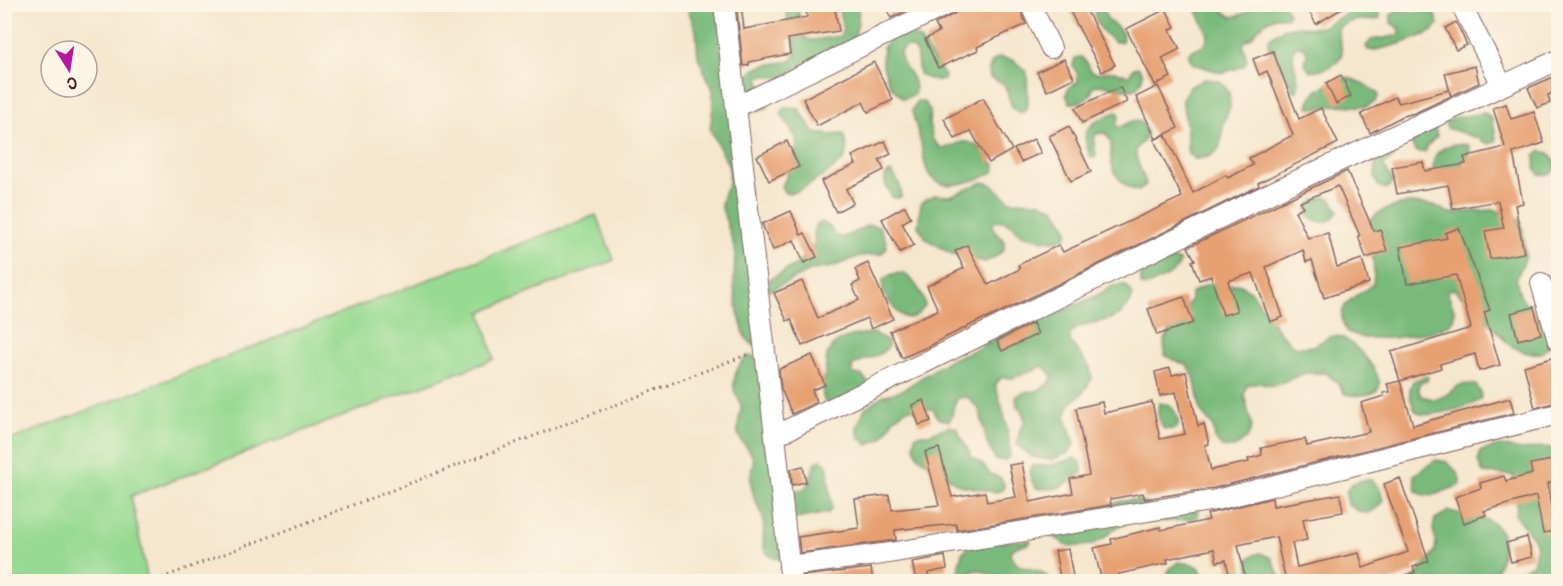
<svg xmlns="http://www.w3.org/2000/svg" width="1563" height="586" font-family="Pangolin,sans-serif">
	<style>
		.green { fill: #97da91; stroke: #707c5e; stroke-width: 1.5 }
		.forest { fill: #79ba7b; stroke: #626c53; stroke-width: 1.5 }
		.building { fill: #e7a072 }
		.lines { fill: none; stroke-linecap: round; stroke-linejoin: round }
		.minor-casing { stroke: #866564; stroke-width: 22 }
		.path { stroke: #866564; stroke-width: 3; stroke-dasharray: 1.5 4.5; stroke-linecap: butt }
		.minor { stroke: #fff; stroke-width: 20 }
	</style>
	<rect width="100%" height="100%" fill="#fcf5e5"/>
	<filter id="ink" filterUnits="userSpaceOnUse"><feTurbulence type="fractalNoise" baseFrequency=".0167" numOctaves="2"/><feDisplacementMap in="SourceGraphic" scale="12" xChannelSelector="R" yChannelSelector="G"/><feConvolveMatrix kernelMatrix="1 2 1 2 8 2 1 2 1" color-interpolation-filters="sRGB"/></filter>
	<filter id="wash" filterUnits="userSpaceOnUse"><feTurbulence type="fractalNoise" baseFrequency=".008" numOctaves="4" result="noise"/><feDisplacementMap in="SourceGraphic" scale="24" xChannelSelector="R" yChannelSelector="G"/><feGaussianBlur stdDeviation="1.35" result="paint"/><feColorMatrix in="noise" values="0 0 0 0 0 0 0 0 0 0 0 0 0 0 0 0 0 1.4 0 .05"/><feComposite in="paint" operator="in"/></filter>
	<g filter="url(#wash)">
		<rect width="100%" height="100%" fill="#f5e7ce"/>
		<polygon class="green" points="596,215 614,260 481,312 494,359 131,496 148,581 5,581 5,442"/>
		<g class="forest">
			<polygon points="687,5 729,5 764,344 754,346 745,337 738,312 734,287 735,250 721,205 724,193 729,184 729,167 710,129 713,109 713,90 698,57 696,30 687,7"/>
			<path d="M838,5H858C859,18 858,28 853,40L781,77H771L763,75L759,78C761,88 769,96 769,106L764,110L754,109C751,104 745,99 742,93C740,89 742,84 745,80C758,60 774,66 793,60C799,47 790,27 786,13L790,9L794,7C806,20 799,27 806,39L813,40L840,36L843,30Z"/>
			<path d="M1095,5H1106C1099,27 1127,22 1122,42H1115C1102,33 1092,21 1095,5Z"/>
			<path d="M1202,5H1212L1232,17L1243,14L1250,9L1251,5H1284L1289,14L1287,17H1276L1267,21L1257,30L1252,37L1245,41L1243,45L1247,60L1244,66L1222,73L1194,64L1189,57V52L1205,44L1208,36C1206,27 1200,20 1197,10Z"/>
			<path d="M1362,5H1377L1380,12V18C1372,22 1367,20 1358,20C1350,21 1345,24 1338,28C1338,36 1342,47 1342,53C1340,67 1321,70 1310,71L1305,65L1307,55L1305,47L1295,46C1288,61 1302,76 1297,91H1293L1286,76L1268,46L1269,39L1283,29L1298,26L1310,28L1322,27Z"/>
			<path d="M1397,10L1431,13L1436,16L1438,24C1438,25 1433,30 1432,31C1422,37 1379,52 1368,50L1366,46L1371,40L1396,36L1401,32L1398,27L1391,23V15Z"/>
			<path d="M898,35L915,36L921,41L945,76L944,80C934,80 927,80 919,74L916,50L907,46L900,51C900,70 919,74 914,95L903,99L889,84L882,62L883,48L889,39Z"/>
			<polygon points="1000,57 1013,60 1027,72 1028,106 1023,112 1019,112 1013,109 1004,84 990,78 989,70 992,62"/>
			<path d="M1081,57L1088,64L1090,71L1095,73L1115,71L1128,76L1134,68L1138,67L1143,73C1140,105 1112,80 1093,86L1091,95C1084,100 1078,104 1070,103L1066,95L1069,87L1078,82L1077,73L1073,66L1075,58Z"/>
			<path d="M1349,77C1359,83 1369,86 1379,94L1376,101L1366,107L1340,105L1311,108L1308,106C1311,88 1334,81 1349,77Z"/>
			<polygon points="1205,79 1220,81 1229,92 1230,107 1223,124 1221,141 1218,150 1208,157 1195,159 1188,154 1187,145 1187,131 1182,99 1189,87"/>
			<path d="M917,101L925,103L930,111L929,123L933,140L941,148C949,148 952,146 959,143C975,137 985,155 995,165L994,171C985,178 975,180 964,183C927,191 926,171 921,143C918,132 914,121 912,110Z"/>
			<path d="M786,107L799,109L814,133L831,135L844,134C847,142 848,149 845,157C841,166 804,189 795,192C792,193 789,192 785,193L781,187C787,178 800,147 796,138C792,129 785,121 781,113Z"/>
			<path d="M1118,112L1119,117L1116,124L1118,128C1129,124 1129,119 1141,122L1147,132C1146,141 1141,142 1137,148C1132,154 1144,175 1146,184L1139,191C1124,188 1113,175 1111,160C1109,147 1116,146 1105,133L1095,134L1094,143L1096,157L1091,158C1084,141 1080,130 1099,120C1106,116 1110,113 1118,112Z"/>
			<polygon points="1484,113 1491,117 1495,130 1496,141 1490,144 1484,142 1478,138 1447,128 1445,122 1458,117"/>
			<polygon points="1429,127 1435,128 1437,136 1428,145 1425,152 1417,152 1412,146 1410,137"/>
			<polygon points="1389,144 1395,149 1395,156 1383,165 1393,181 1390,187 1385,189 1378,186 1375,177 1376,164 1368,155"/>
			<path d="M1454,144L1469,145L1470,151L1461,166L1434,175C1431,156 1437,149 1454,144Z"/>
			<polygon points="1541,151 1549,153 1556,164 1553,172 1547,175 1539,174 1535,168 1535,156"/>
			<path d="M891,172C898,179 902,187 901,197L898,198L892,197C887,189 883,183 886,174Z"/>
			<polygon points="983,182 991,184 1010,201 1040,202 1054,208 1065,224 1068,231 1065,238 1053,241 1038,239 1020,234 1012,225 1001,220 993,223 992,226 996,233 1004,240 1004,250 995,257 985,262 952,254 926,239 918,226 921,203 927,199 935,195 950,196"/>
			<path d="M1324,197L1331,199L1338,211C1329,227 1320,223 1308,216L1307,207L1313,201Z"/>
			<path d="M1409,203L1434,205L1449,213L1493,210L1515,215L1522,225L1526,257L1516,279L1520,296L1546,326L1551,336L1548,347L1541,353H1527L1509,345L1496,330L1455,290L1450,289L1447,292L1455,312L1452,323L1435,331L1394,338H1364L1347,332C1331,305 1355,298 1373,284C1376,264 1370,243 1367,223C1378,210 1393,207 1409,203Z"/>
			<polygon points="822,222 830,227 834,235 842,237 856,232 868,225 879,226 886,241 887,248 881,254 860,256 832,267 812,270 769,291 768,286 770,279 797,264 815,244 814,236 815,226"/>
			<path d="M1174,259L1180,261C1178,274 1158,281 1147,286L1141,285V275L1162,263Z"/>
			<path d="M903,273C914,280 923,293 925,306C920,311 916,318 909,318C899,319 886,298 883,290C882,287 883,282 883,279L893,274Z"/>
			<path d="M1208,284H1239L1252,292L1276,328L1293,346C1299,346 1307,348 1313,346C1320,345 1325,336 1334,336C1349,335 1376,366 1379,381C1383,398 1354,396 1345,394L1338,383L1326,373H1305L1273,386L1258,383L1247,385L1244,395L1252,427L1247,438L1234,448L1222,447L1215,439L1213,426L1201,412L1194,377L1187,365L1175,361L1165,355L1164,341L1191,300V293Z"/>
			<path d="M1125,285L1133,295C1122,330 1093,314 1070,333V341L1090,368L1092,379L1081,395L1069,405L1065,417L1075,444L1068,453L1051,460L1033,457L1017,445L1020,430L1025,421L1022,410L1017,406L1016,397L1025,392L1037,391L1050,383L1052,375L1043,366L1013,378L1002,377L995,385C1003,408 1010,432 1010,456L1005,460H996L987,443L980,411L968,397L958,398C949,409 956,413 949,421L939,419L933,409H907L893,419L891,425L882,438L868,445L859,437L857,427L865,408L882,396L901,391L949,360L977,349L988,342L1096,296L1113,286Z"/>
			<path d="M874,333L888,342V347C879,358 864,358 852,366L853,374L861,375L869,383C866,406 853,413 831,414C820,395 822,393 825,372C826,367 826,358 828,353C836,336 858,334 874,333Z"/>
			<path d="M748,356L756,357L759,365L790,489C811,495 810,477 815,463L821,460L827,465L832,508L828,513L790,520L780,559C754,556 767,534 763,518C761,509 754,502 753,493C751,487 750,480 751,474C751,470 754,465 753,461C753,449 740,445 738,433C737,424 741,415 741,406C740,400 735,395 734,389C732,377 739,362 748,356Z"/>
			<path d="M1426,376L1428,377L1427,381L1420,383L1418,388L1421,396C1425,397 1431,399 1435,399C1454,396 1451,381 1476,385L1481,393V399C1474,406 1431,417 1421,414C1415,412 1414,409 1412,403C1408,395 1409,389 1413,381Z"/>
			<path d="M1159,403L1170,405C1175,412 1179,416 1178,426L1174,429H1164C1159,420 1156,413 1159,403Z"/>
			<polygon points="949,426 956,428 972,457 983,465 990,474 1001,478 1004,484 1003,490 995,492 959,485 919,457 914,447 915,436 922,434 929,434"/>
			<path d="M1499,446C1506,446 1518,450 1524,450C1538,448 1544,445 1558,450V581H1498L1507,573L1522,570L1533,564C1542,537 1527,534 1515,514L1517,506L1513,475L1483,473L1478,461L1481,451Z"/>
			<path d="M1075,458L1081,463L1082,472C1066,485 1058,492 1036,488C1031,481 1027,474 1032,466L1053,465Z"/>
			<path d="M1436,460L1447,462C1454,469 1461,474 1460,485L1437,494L1425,496L1416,491L1414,475Z"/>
			<path d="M1363,480H1372L1380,489L1383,501C1370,517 1362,516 1347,503L1346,492L1351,484Z"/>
			<path d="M1137,500L1153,507L1199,511L1198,517C1189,519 1179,521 1170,521C1154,522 1139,518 1123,524C1113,528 1112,532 1104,538C1093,547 1077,547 1064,545L1060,540L1050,536L1073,516L1122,501Z"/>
			<polygon points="1449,511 1487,520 1495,524 1502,534 1502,556 1497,569 1482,580 1407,582 1416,576 1435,551 1436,542 1433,529 1435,519"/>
			<path d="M1031,540L1029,544L1018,546L1011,550L1010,555C1011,556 1015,562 1016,563C1029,573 1038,564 1051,581H1020L1012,578L1000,579L980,570L972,571L970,578L971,581H961L959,576V564L962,553L972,544Z"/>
			<polygon points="1260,553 1272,558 1281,581 1251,581 1248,560 1252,556"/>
			<polygon points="1178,562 1192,564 1200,568 1204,581 1164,581 1169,570"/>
		</g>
		<g id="blocks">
			<g class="building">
				<polygon points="736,4 741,4 744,29 807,17 805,4 834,4 839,31 788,39 790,54 749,62 749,65 743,66"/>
				<polygon points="897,4 920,4 891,18 887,10"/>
				<polygon points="960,4 1018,4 1026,24 977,47 978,50 938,68 925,39 939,32 935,24 954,14 958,10"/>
				<polygon points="1066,4 1083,4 1115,65 1102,72"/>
				<polygon points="1305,4 1350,4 1316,24"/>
				<polygon points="1166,9 1175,27 1170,30 1180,49 1162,58 1171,77 1155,85 1126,29"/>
				<polygon points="1456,22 1467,45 1456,50 1445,28"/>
				<polygon points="1273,51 1299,119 1321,108 1338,143 1258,183 1259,186 986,319 985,318 936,342 936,343 902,358 890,331 938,310 927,286 964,268 955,251 967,245 988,285 1020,269 1018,265 1059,245 1063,252 1182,197 1154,140 1165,134 1193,193 1226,175 1228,178 1253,165 1249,158 1293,135 1267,71 1259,75 1253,59"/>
				<polygon points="1064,59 1074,78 1047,91 1037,72"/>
				<polygon points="874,62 893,100 868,112 863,102 817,126 803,99"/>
				<polygon points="1475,66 1479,83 1451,96 1445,73"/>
				<polygon points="1341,75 1351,96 1336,104 1326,83"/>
				<polygon points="1558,75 1558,91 1548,95 1550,103 1537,108 1528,88"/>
				<polygon points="1158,86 1178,128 1156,139 1136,97"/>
				<polygon points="1120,87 1127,102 1082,123 1075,108"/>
				<polygon points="1449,90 1451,96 1415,113 1403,116 1370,133 1361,114 1395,97 1399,103"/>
				<polygon points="983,98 1012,150 989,163 971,131 955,139 944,119"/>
				<polygon points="1506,104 1511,119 1534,112 1544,143 1513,153 1523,203 1515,205 1524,253 1490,259 1485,231 1504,228 1498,201 1453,209 1448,185 1397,194 1392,167 1423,162 1425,171 1466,164 1464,157 1505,147 1493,108"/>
				<polygon points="1069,126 1091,172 1071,181 1049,136"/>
				<polygon points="1034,139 1041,153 1021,162 1014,149"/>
				<polygon points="787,141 799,167 769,181 757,156"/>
				<polygon points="885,141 891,154 879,160 884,170 846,189 853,203 836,212 821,181 856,164 852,156"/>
				<polygon points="1347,171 1374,231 1380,229 1387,251 1366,258 1358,236 1360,236 1338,186 1300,202 1303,207 1295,211 1308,238 1328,233 1337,267 1362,259 1369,283 1324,298 1312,260 1306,262 1303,250 1266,267 1283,317 1270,322 1253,273 1228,281 1237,311 1223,315 1211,276 1199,280 1192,261 1195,260 1188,247"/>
				<polygon points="905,206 911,218 902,223 914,245 900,252 882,219"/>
				<polygon points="791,211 801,235 805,233 817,257 804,263 794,240 773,250 762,224"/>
				<polygon points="1459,228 1490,310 1484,312 1500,365 1479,371 1475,354 1440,364 1441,368 1400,381 1413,425 1510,398 1514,413 1214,488 1145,499 1143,493 1110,499 1111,505 957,530 956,524 895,530 896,540 800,553 798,537 859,528 855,499 889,495 892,510 939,505 925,452 939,448 952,497 985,492 987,502 1016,497 1009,465 1022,463 1030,502 1073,493 1070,479 1089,475 1076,408 1102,402 1104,413 1152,402 1160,439 1185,434 1176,392 1160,396 1155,372 1170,368 1172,375 1186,372 1198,426 1204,424 1209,444 1205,445 1211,470 1249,462 1248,459 1262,455 1261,448 1305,439 1307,446 1369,432 1361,403 1384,396 1383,393 1390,392 1387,384 1400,381 1391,352 1471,328 1456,275 1407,284 1400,247 1447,238 1445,233"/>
				<polygon points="868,263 893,319 871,329 867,318 802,346 791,319 787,321 774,293 802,281 818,318 859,300 852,285 860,281 855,269"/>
				<polygon points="1184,297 1193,323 1157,335 1148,309"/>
				<polygon points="1534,307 1541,334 1518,340 1511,313"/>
				<polygon points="1033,323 1038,334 1002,351 997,341"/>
				<polygon points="812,355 825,385 812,390 817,402 792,414 781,389 779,369"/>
				<polygon points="1552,358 1558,380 1558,402 1535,408 1524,366"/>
				<polygon points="924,400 931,421 919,425 912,405"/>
				<polygon points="1558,459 1558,481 1548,483 1556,531 1543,533 1536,496 1484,511 1486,515 1464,523 1455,497 1481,488 1480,483 1504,476 1506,481 1532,474 1530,464"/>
				<polygon points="803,466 806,482 792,485 791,469"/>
				<polygon points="1400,478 1429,561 1413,567 1415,572 1388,582 1286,582 1276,537 1238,545 1245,577 1230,579 1226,560 1217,562 1214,549 1167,559 1168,563 1119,574 1121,582 1102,582 1094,548 1112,544 1111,539 1160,527 1161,530 1209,520 1207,514 1272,498 1273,506 1340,494 1343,512 1303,519 1307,540 1292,543 1297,567 1359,553 1363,568 1408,552 1384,484"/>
				<polygon points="1527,537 1532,557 1511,562 1506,543"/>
				<polygon points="1068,549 1074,582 1061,582 1055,551"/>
				<polygon points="945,556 947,569 928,573 929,582 916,582 912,562"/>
				<polygon points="871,568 873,582 803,582 802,576"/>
			</g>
		</g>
	</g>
	<g filter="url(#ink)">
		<use href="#blocks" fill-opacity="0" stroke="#866564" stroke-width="1.5"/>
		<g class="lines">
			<g class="minor-casing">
				<g id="minor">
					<polyline points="724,4 736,107 948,4"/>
					<polyline points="1030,4 1051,48"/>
					<polyline points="1461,4 1502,85"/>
					<polyline points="736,107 775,436"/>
					<polyline points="1541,283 1558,341"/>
					<polyline points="789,566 883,554 1216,500 1558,414"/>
					<polyline points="791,582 775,436 1283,187 1558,60"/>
				</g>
			</g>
			<polyline class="path" points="151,582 749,354"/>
			<use href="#minor" class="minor"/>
		</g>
	</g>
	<rect width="1563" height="586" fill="none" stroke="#fcf5e5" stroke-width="24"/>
	<g transform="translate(69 69) rotate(168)"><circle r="28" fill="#fcf5e5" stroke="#b59f9b" stroke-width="1.5"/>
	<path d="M0-4.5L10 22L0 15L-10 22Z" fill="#b5179e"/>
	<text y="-9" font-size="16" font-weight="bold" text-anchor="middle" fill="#4a1f2b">С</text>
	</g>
</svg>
